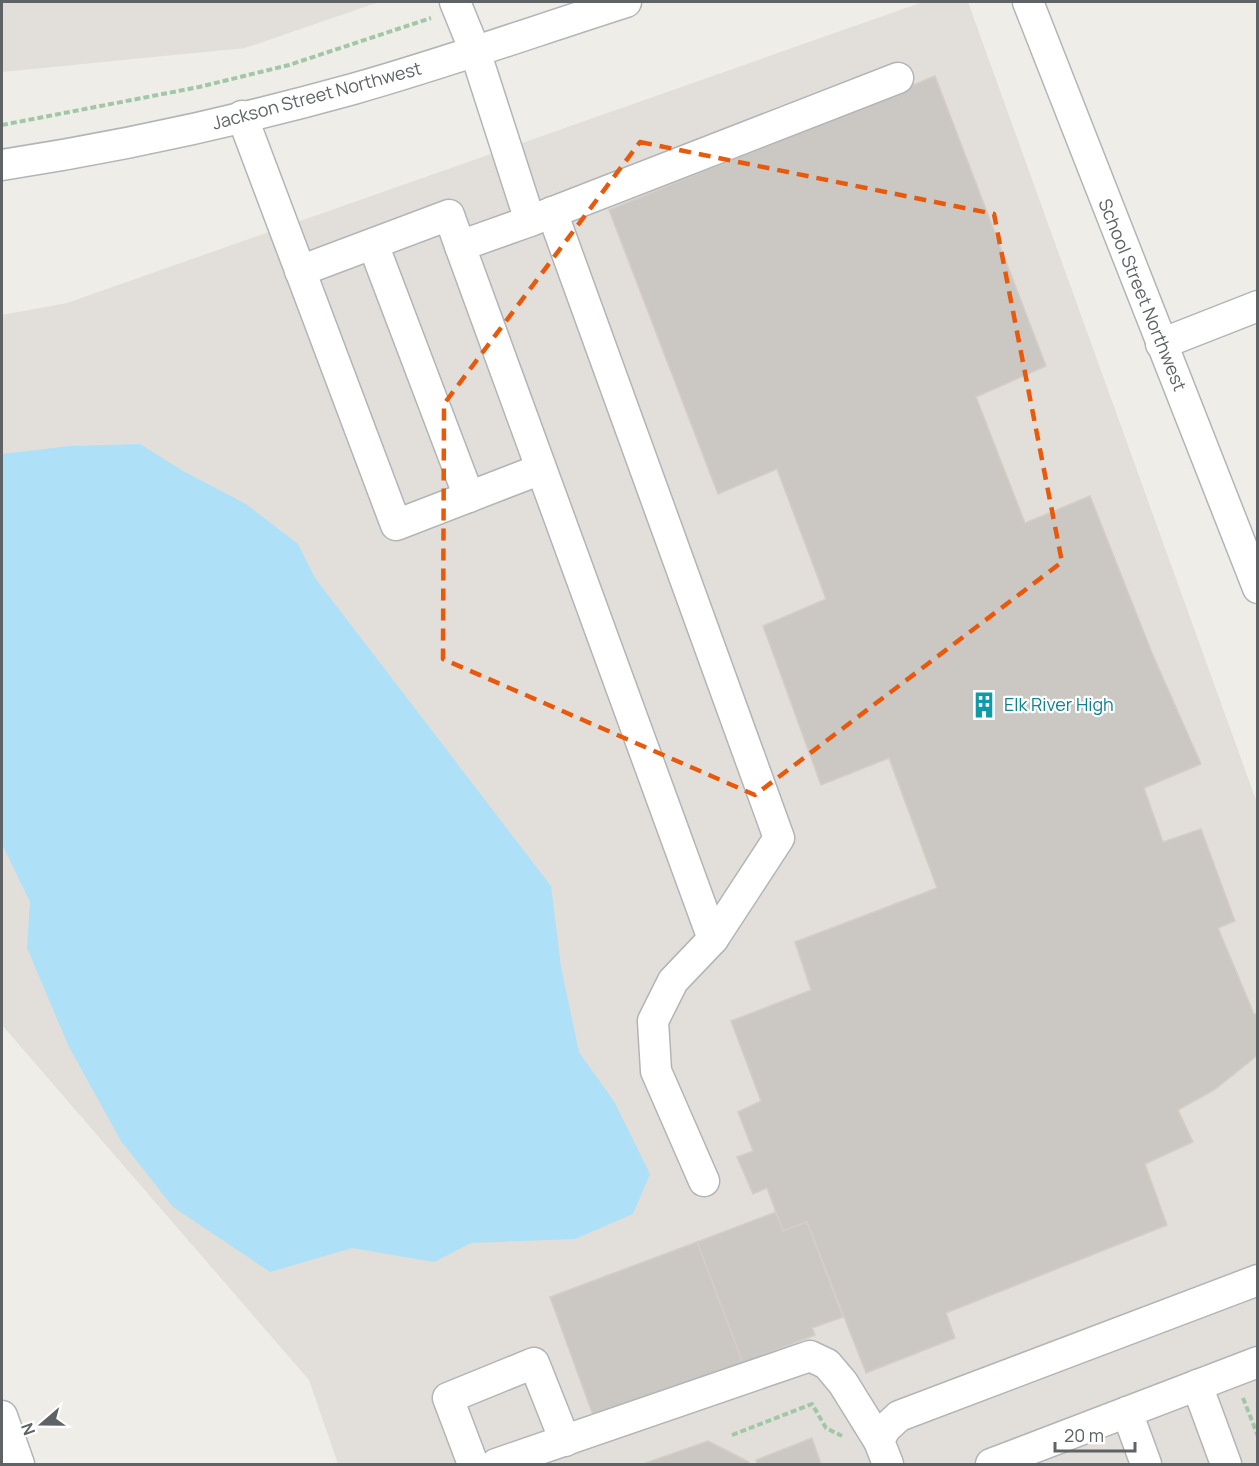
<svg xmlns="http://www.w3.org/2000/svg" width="1259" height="1466" font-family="Manrope,sans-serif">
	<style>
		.education { fill: #e2ded9 }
		.water { fill: #aee1f8 }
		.building { fill: #cbc8c4; stroke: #d4cec6; stroke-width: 1.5 }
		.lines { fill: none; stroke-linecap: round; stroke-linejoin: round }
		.minor-casing { stroke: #b2b5b8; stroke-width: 33 }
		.path { stroke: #a1c7a7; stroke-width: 4; stroke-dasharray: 6 3; stroke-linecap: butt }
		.minor { stroke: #fff; stroke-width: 30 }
		.marked { fill: none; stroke: #e8590c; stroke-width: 4.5; stroke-dasharray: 12 8; stroke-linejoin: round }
		.labels { text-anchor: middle; stroke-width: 4.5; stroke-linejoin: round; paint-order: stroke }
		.street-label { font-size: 18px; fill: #5f6366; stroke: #fff }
		.culture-label { font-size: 18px; fill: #0d838f; stroke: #fff; text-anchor: start }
	</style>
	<rect width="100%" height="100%" fill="#efede7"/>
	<g class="education">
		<polygon points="2,2 379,2 245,48 2,72"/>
		<polygon points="923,2 968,2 1257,803 1257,1464 338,1464 309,1380 2,1025 2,315 67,303"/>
	</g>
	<polygon class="water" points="140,444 183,471 246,504 298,544 315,578 551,886 561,967 579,1052 615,1103 650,1174 633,1214 575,1239 471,1243 434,1262 352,1248 270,1272 173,1207 121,1141 69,1047 27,948 30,902 2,844 2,454 70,446"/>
	<g class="building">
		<polygon points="935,76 1046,366 976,397 1025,523 1090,496 1152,653 1201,764 1144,788 1163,842 1201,829 1235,921 1218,928 1254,1014 1258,1013 1258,1055 1214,1090 1178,1110 1193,1142 1145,1164 1167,1225 946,1313 955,1338 866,1373 807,1222 783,1231 767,1188 753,1194 737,1157 753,1151 738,1112 761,1101 731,1021 811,990 795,942 937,888 889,758 821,785 763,626 826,599 777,469 718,494 609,210"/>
		<polygon points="776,1212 783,1231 807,1222 843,1317 812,1328 815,1335 743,1363 697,1242"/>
		<polygon points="697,1242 743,1363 594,1418 550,1297"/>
		<polygon points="812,1438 821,1464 757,1464 756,1460"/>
		<polygon points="708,1441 749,1462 749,1464 643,1464"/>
	</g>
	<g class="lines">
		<g class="minor-casing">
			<g id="minor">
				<polyline points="455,2 475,51 530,221 898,78"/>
				<polyline points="1028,2 1258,588"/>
				<polyline points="242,116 396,525 541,469"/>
				<path d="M2,165C119,147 238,121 353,89C445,63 535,31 626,2"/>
				<polyline points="552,212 779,838 713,939 673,981 653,1021 656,1071 704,1181"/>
				<polyline points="530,221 460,246 713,939"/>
				<polyline points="373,244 469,497"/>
				<polyline points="300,271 449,215 460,246"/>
				<polyline points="1161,344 1258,306"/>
				<polyline points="1197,1385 1226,1464"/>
				<polyline points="1127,1412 1146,1464"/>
				<polyline points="2,1416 19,1464"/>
				<polyline points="473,1464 448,1398 534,1363 565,1441"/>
				<polyline points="496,1464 810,1356 827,1364 843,1383 879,1441"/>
				<polyline points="888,1464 879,1441 885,1429 899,1416 1258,1280"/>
				<polyline points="991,1464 1258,1362"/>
			</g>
		</g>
		<g class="path">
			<polyline points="2,125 199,87 289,65 431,18"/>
			<polyline points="1243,1398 1258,1436"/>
			<polyline points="732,1435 812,1404 826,1428 842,1436"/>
		</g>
		<use href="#minor" class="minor"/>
	</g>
	<path class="marked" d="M640,142L994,214L1062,562L755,795L443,659L444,404Z"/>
	<defs>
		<g id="building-bare" transform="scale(2.07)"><path d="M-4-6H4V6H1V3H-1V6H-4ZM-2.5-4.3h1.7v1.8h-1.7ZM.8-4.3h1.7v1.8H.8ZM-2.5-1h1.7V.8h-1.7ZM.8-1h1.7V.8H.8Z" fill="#0f9aa8" stroke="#fff" stroke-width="2.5" paint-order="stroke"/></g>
	</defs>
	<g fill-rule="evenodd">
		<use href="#building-bare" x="984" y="705"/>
	</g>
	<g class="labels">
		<g class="street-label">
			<text transform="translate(317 96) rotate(-15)" y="6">Jackson Street Northwest</text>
			<text transform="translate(1142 295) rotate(68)" y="6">School Street Northwest</text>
		</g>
		<g class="culture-label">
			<text x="1004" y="711">Elk River High</text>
		</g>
	</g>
	<rect width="1259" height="1466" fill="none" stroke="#5f6366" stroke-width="6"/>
	<g transform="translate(42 1424) rotate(250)" stroke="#ffffff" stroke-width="4.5" paint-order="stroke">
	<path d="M0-4.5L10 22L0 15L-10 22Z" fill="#5f6366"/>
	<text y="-9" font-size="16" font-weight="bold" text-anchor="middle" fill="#5f6366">N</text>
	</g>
	<path d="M1055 1442v9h80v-9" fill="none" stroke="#5f6366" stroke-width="3"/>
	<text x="1064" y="1442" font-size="18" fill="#5f6366" stroke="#ffffff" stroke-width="4.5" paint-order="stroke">20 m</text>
</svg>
